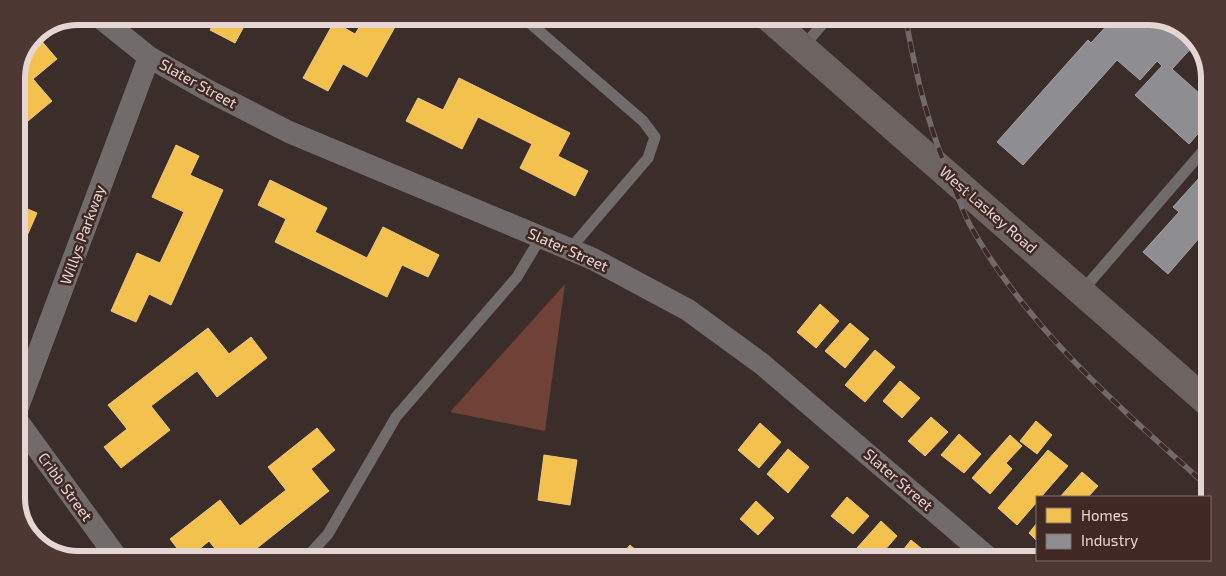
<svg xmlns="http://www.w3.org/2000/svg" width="1226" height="576" font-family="'Exo 2',sans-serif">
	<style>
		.green { fill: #704137 }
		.homes { fill: #f2c14e; stroke: #eec776 }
		.industry { fill: #8d8d92; stroke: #a8a3a6 }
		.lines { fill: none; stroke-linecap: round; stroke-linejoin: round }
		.service { stroke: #716c6b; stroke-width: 11 }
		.minor { stroke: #716c6b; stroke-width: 22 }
		.secondary { stroke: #6d6461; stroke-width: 28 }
		.rail-casing { stroke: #726a6a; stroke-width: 5.5 }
		.rail { stroke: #402924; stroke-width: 4; stroke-dasharray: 11; stroke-linecap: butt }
		.labels { text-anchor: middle; stroke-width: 5; stroke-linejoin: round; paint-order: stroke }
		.street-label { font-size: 15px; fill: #e6d6d3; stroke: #402924 }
		.rim { fill: none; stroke: #e6d6d3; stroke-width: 6 }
	</style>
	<rect width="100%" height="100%" fill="#3a2d2a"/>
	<polygon class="green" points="565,284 545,431 450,412"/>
	<g class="homes">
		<polygon points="218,17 249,17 235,43 210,30"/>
		<polygon points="365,18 400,18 367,77 343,64 328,91 303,78 334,22 355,34"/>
		<polygon points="39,38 57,59 33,79 52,101 16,131 16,74 28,48"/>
		<polygon points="459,78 570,133 558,156 588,171 575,196 520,168 532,144 478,117 462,149 406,121 418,98 443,110"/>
		<polygon points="176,145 199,156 190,175 223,190 171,305 149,294 136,322 111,311 137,253 160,263 184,212 152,197"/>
		<polygon points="270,180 327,208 315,232 367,258 383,227 439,255 428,277 402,265 387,297 275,242 286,219 258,205"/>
		<polygon points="16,204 37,213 16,261"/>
		<polygon points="820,304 839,321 816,348 797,332"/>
		<polygon points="850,323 869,339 845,368 825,351"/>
		<polygon points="208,328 229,354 251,337 267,358 217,397 197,371 151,406 170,430 121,468 104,447 127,429 108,405"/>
		<polygon points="875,350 895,367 865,402 845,385"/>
		<polygon points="900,381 920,398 902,418 883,401"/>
		<polygon points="931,417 948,432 925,456 908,441"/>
		<polygon points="1036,421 1052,435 1037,454 1020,441"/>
		<polygon points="760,423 781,442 759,468 738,450"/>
		<polygon points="317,428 335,450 311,469 329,491 247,556 221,556 209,541 191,556 183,556 170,539 220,500 240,526 286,490 268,467"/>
		<polygon points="959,434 981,454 964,473 941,455"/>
		<polygon points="1010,435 1022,446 1006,463 1012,469 990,494 972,478"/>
		<polygon points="788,449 809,467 788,493 767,474"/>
		<polygon points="1048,450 1068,466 1041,497 1037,497 1037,502 1017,525 998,508"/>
		<polygon points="544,455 577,460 570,505 538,500"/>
		<polygon points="1082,472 1098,486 1088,497 1060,497"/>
		<polygon points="847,497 869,516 853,534 831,516"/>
		<polygon points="756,501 774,518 758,535 740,519"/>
		<polygon points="881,521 897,536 877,559 869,559 857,548"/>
		<polygon points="1037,523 1037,541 1029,533"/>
		<polygon points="911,540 933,558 932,559 896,559"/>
		<polygon points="630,545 645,558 620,557"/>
		<polygon points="703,550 713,558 696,558"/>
	</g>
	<g class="industry">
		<polygon points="1111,21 1162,21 1165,23 1167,21 1172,21 1197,42 1172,69 1209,102 1209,121 1189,144 1135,95 1162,66 1157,61 1140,80 1117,60 1023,165 997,142 1088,40 1091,43"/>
		<polygon points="1209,167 1208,228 1168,274 1143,252 1179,212 1173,207"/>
		<polygon points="1208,268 1207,284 1200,277"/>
	</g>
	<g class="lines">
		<g class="service">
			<polyline points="524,18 643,121 655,137 648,158 570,249"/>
			<polyline points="803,47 825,21 832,20"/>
			<polyline points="1082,291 1209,144"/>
			<polyline points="308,556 328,534 396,417 517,277 541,237"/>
		</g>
		<g class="minor">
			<polyline points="98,16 149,57 207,90 289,132 593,259 688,310 762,364 990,559"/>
			<polyline points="16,412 149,57"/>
			<polyline points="16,419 115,555"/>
		</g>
		<polyline class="secondary" points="770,19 1206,401"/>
		<g class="rail-casing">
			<path id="rail" d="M906,20C917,82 930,132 955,190C960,202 964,214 970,225C1027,328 1119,407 1205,484"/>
		</g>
		<use href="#rail" class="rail"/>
	</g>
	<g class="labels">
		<g class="street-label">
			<text transform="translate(198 84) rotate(29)" y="5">Slater Street</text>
			<text transform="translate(988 210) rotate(41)" y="5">West Laskey Road</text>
			<text transform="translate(83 235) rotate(-70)" y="5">Willys Parkway</text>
			<text transform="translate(568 250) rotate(24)" y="5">Slater Street</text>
			<text transform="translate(898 480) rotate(41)" y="5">Slater Street</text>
			<text transform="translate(65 487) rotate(54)" y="5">Cribb Street</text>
		</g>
	</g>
	<path d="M0 0H1226V576H0ZM78 25H1148A53 53 0 0 1 1201 78V498A53 53 0 0 1 1148 551H78A53 53 0 0 1 25 498V78A53 53 0 0 1 78 25Z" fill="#4d3732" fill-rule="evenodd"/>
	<path class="rim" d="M78 25H1148A53 53 0 0 1 1201 78V498A53 53 0 0 1 1148 551H78A53 53 0 0 1 25 498V78A53 53 0 0 1 78 25Z"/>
	<rect x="1036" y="496" width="175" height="65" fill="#402924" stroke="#826e6a"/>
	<rect x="1046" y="508" width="25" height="15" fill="#f2c14e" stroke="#826e6a"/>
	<text x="1081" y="521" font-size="15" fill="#e6d6d3">Homes</text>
	<rect x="1046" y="534" width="25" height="15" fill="#8d8d92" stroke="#826e6a"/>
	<text x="1081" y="546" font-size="15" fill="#e6d6d3">Industry</text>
</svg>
